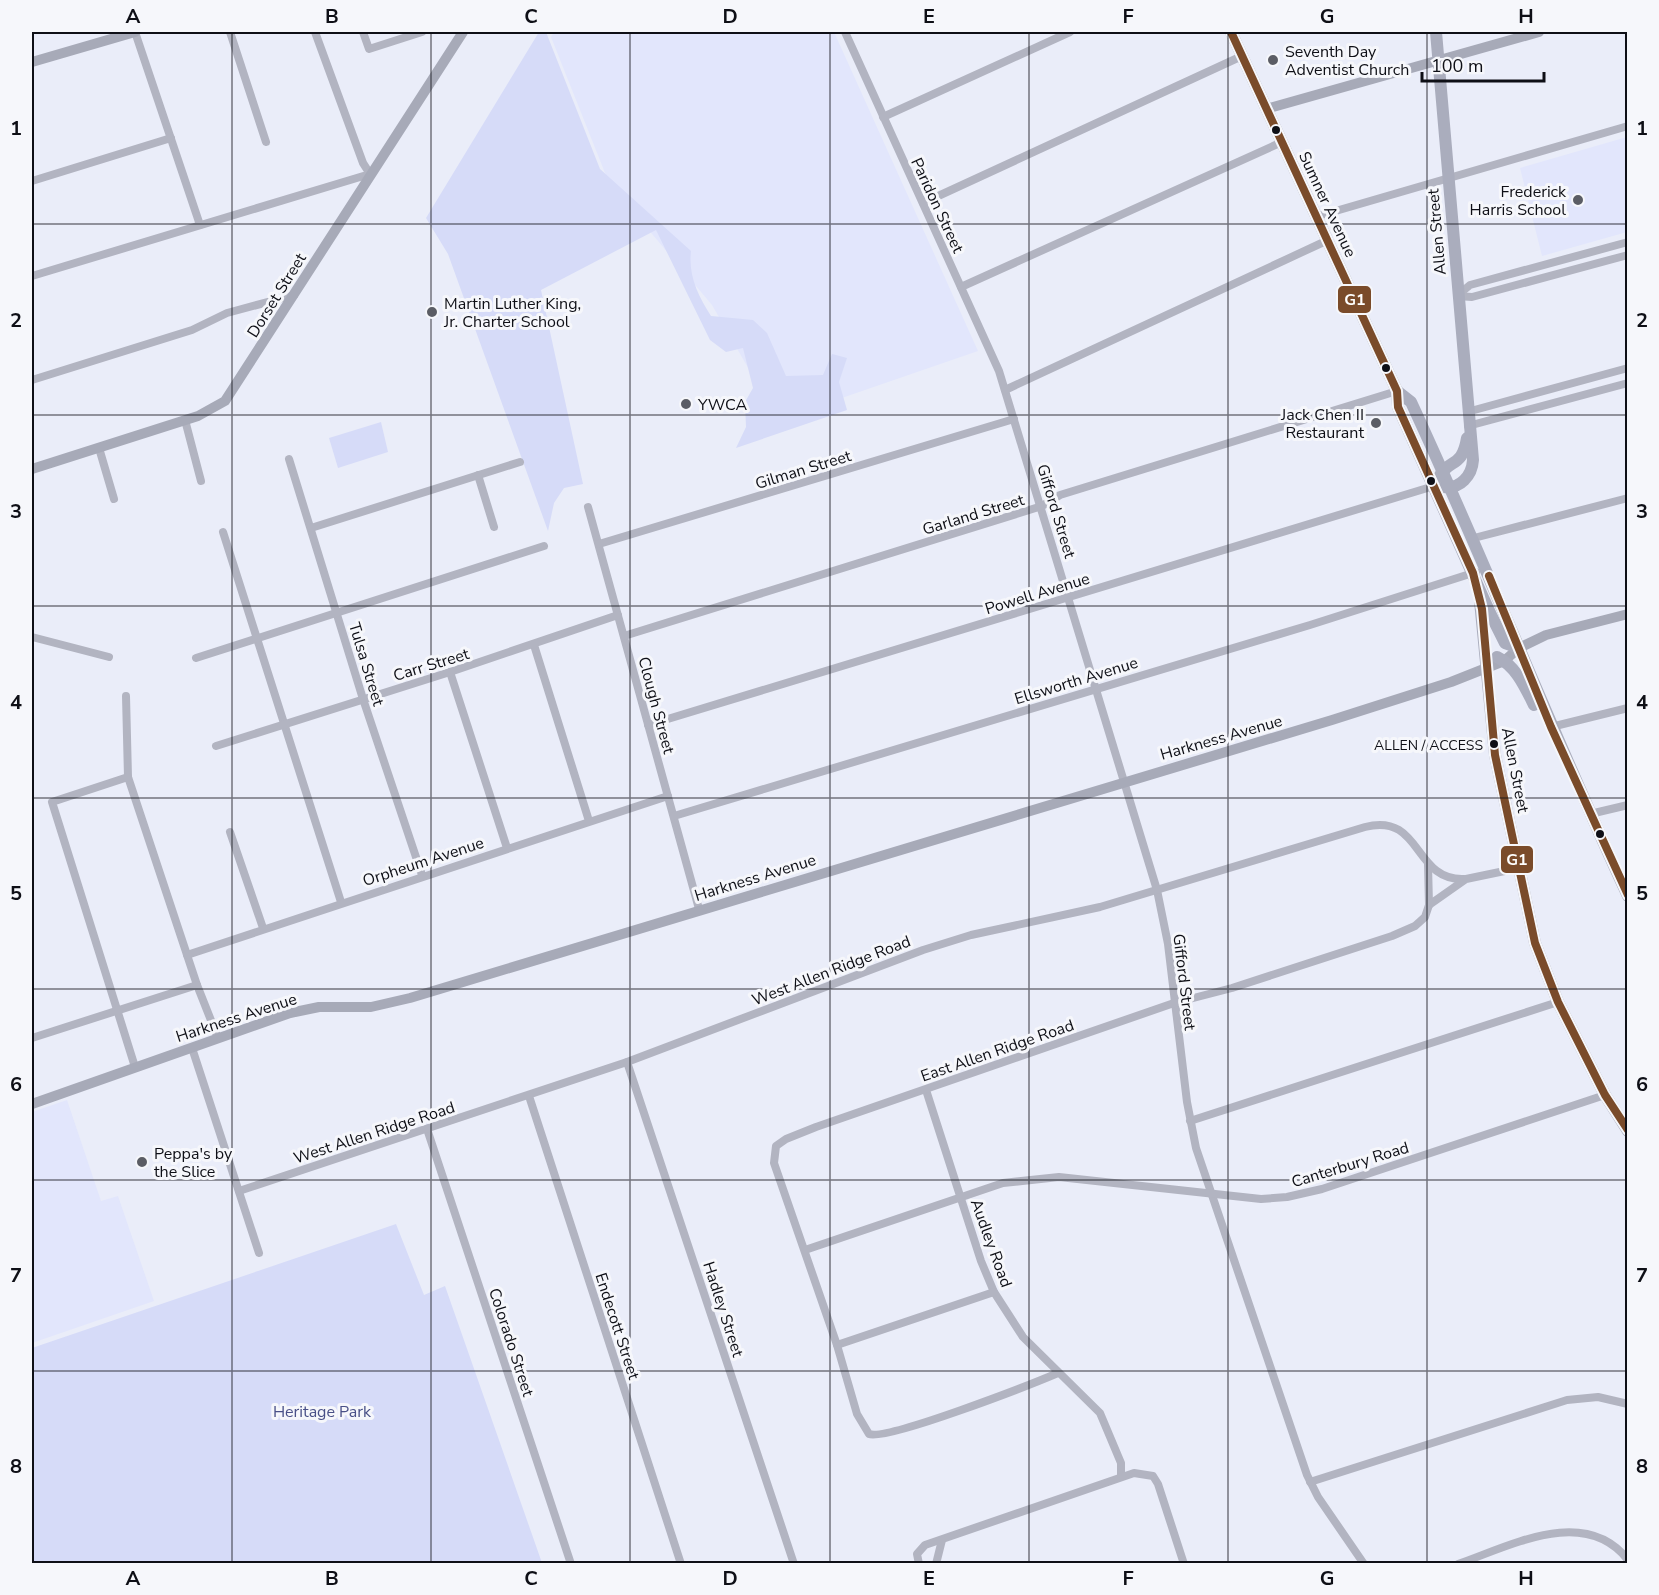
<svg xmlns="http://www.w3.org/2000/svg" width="1659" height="1595" font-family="'Nunito Sans',sans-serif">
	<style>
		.built { fill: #e2e6fc }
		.green { fill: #d6dbf8 }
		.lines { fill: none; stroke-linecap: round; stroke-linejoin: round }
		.street { stroke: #b2b4c1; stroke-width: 8 }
		.secondary { stroke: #a7aab8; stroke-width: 10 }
		.primary { stroke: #aaadbd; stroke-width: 12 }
		.bus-1-casing { stroke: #f6f7fb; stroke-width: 12 }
		.bus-1 { stroke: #7a4b2a; stroke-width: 8 }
		.grid { fill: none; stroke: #0e0f16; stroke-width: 1.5; stroke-opacity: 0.55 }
		.poi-dot { fill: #5b5d65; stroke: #f6f7fb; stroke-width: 2 }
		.bus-dot { fill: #0e0f16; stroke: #f6f7fb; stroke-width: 2 }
		.labels { text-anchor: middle; stroke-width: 6; stroke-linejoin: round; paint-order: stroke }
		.bus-label { font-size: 14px; fill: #0e0f16; stroke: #f6f7fb; text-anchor: end }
		.poi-label { font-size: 16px; fill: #0e0f16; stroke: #f6f7fb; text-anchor: start }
		.street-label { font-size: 16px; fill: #0e0f16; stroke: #f6f7fb }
		.park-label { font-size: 16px; fill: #495087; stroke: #f6f7fb }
		.line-badge { stroke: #f6f7fb; stroke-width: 2 }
		.badge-label { font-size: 16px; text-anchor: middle; font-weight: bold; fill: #fff }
		.neatline { fill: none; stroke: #0e0f16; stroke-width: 2 }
		.grid-label { font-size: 20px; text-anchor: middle; font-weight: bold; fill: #0e0f16 }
	</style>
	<rect width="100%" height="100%" fill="#eaedf9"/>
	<g class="built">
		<polygon points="554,32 834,32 978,351 778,420 712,305 609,183 551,37"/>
		<polygon points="1627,137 1627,232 1542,256 1520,168"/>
		<polygon points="67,1100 101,1201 118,1196 154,1301 32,1343 32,1112"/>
	</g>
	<g class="green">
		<path d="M539,32H546L600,169L691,251C688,275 698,296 711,316L753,320L767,333L786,376L823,375L832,354L847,358L839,382L847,410L736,448L746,427L745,402L753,388L743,348L726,352L710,340L656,230L541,290L583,484L564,488L554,503L548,531L448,254L426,218Z"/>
		<polygon points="381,422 388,452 338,468 329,438"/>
		<polygon points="396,1224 424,1295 445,1286 542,1563 32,1563 32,1348"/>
	</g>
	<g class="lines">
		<g class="street">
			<polyline points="135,32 200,225"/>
			<polyline points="230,32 266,142"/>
			<polyline points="363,32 369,49 422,32"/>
			<polyline points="845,32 999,371 1157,890 1168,944 1187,1102 1196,1148 1307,1475 1318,1497 1364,1564"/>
			<polyline points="883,117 1070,32"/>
			<polyline points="32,181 171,138"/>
			<polyline points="923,203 1242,56"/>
			<polyline points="1315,217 1628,126"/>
			<polyline points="32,276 370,174 363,163 315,32"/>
			<polyline points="961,287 1282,142"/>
			<polyline points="1458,295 1470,285 1628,242"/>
			<polyline points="1457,296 1472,297 1628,255"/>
			<polyline points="32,380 192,330 227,313 294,295"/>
			<polyline points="1005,390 1326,241"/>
			<polyline points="1467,412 1628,368"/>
			<polyline points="185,420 201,481"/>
			<polyline points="1468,426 1628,383"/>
			<polyline points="99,448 114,499"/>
			<polyline points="289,459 363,699 422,875"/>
			<polyline points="478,475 494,527"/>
			<polyline points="588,507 699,909"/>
			<polyline points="311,528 520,462"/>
			<polyline points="223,532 341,902"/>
			<polyline points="1474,538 1628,498"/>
			<polyline points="599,544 1014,419"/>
			<polyline points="624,636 1042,506 1060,495 1397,391"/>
			<polyline points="32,637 109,657"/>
			<polyline points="534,645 589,821"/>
			<polyline points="196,658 544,546"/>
			<polyline points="450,672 507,848"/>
			<polyline points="126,696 128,777 197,985 218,1038"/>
			<polyline points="648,725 1434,486"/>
			<polyline points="1551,727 1628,708"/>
			<polyline points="216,746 450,672 618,615"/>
			<polyline points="128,777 52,802 135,1067"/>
			<polyline points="1590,814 1628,805"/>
			<polyline points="674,816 1310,625 1476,572"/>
			<polyline points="230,832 263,928"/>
			<polyline points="1428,864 1429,905"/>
			<polyline points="187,955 668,796"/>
			<polyline points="32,1038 197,985"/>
			<polyline points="192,1048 259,1253"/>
			<polyline points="627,1062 794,1564"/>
			<polyline points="926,1090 981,1261 994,1292 1023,1337 1100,1413 1121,1463 1121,1476"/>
			<polyline points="529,1096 681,1564"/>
			<polyline points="1190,1121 1558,1002"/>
			<polyline points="427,1129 571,1564"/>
			<path d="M239,1191L627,1062L923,950L971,935L1100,907L1365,827C1422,812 1413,881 1464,879"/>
			<polyline points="805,1250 1003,1183 1059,1177 1261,1199 1287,1197 1322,1189 1605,1095"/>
			<polyline points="837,1345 994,1292"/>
			<path d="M1058,1373C1032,1384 887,1441 869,1434L857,1414L837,1345L774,1163L776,1146L786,1139L816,1127L1174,1003L1232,988L1392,936L1415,926L1425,917L1429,905L1466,879L1519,868"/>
			<polyline points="1310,1482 1567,1400 1598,1397 1628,1404"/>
			<polyline points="919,1564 917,1554 925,1545 1134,1473 1153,1476 1158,1484 1184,1564"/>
			<polyline points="936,1564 942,1540"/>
			<path d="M1458,1564C1510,1546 1585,1505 1628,1560"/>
		</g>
		<g class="secondary">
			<polyline points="32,62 135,32"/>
			<polyline points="1266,109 1539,32"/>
			<polyline points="32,469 198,416 225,401 463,32"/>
			<polyline points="32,1104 290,1013 319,1007 371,1007 410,998 1332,720 1451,682 1504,661 1519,648 1546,635 1628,614"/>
		</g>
		<g class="primary">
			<polyline points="1231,32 1397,391 1398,407 1490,613 1505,643 1519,648"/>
			<path d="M1436,32L1473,460C1472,476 1460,489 1444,487"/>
			<path d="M1397,391L1411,402C1487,565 1552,733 1628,896"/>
			<path d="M1439,477C1449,458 1462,469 1467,438"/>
			<polyline points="1480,601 1495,755 1535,943 1558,1002 1605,1095 1628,1131"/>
			<path d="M1497,657C1516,666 1525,687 1534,705"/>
		</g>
		<g class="bus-1-casing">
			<g id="bus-1">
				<polyline points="1231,32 1397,391 1398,407 1473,573 1482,609 1495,755 1535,943 1558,1002 1605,1095 1628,1130"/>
				<polyline points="1489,576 1551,727 1628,895"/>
			</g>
		</g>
		<use href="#bus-1" class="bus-1"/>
	</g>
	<path class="grid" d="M232,32V1564M431,32V1564M630,32V1564M830,32V1564M1029,32V1564M1228,32V1564M1427,32V1564M32,224H1628M32,415H1628M32,606H1628M32,798H1628M32,989H1628M32,1180H1628M32,1371H1628"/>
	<g class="poi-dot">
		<circle cx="1273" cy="60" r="6"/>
		<circle cx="1578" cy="200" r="6"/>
		<circle cx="432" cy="312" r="6"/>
		<circle cx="686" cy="404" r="6"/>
		<circle cx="1376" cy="423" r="6"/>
		<circle cx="142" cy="1162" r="6"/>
	</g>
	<g class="bus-dot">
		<circle cx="1276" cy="130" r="5"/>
		<circle cx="1386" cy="368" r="5"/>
		<circle cx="1431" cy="481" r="5"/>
		<circle cx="1494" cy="744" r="5"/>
		<circle cx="1600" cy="834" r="5"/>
	</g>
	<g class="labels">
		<g class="bus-label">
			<text x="1483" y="750">ALLEN / ACCESS</text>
		</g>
		<g class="poi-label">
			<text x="1285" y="57">Seventh Day<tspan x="1285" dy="18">Adventist Church</tspan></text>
			<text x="1566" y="197" text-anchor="end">Frederick<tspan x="1566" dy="18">Harris School</tspan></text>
			<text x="444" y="309">Martin Luther King,<tspan x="444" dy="18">Jr. Charter School</tspan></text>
			<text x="698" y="410">YWCA</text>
			<text x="1364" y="420" text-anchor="end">Jack Chen II<tspan x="1364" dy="18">Restaurant</tspan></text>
			<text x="154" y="1159">Peppa's by<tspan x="154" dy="18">the Slice</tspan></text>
		</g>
		<g class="street-label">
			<text transform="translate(1328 204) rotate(65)" y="6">Sumner Avenue</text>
			<text transform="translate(938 205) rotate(65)" y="6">Paridon Street</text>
			<text transform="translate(1436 232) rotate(-95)" y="6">Allen Street</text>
			<text transform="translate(276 295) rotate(-58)" y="6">Dorset Street</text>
			<text transform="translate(803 469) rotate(-17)" y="6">Gilman Street</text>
			<text transform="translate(1057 511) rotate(73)" y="6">Gifford Street</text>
			<text transform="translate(973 514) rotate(-17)" y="6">Garland Street</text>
			<text transform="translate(1037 593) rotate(-17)" y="6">Powell Avenue</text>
			<text transform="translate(367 664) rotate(73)" y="6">Tulsa Street</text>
			<text transform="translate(431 664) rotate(-17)" y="6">Carr Street</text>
			<text transform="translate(1076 680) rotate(-17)" y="6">Ellsworth Avenue</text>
			<text transform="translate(657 705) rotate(75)" y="6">Clough Street</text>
			<text transform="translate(1221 737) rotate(-16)" y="6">Harkness Avenue</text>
			<text transform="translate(1516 770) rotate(79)" y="6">Allen Street</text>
			<text transform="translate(423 861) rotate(-18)" y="6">Orpheum Avenue</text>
			<text transform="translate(755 877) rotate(-17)" y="6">Harkness Avenue</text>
			<text transform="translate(831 970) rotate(-21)" y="6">West Allen Ridge Road</text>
			<text transform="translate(1185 982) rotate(83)" y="6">Gifford Street</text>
			<text transform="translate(236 1017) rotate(-18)" y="6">Harkness Avenue</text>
			<text transform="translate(997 1050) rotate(-19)" y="6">East Allen Ridge Road</text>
			<text transform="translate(374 1132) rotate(-18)" y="6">West Allen Ridge Road</text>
			<text transform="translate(1350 1164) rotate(-17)" y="6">Canterbury Road</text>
			<text transform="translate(992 1243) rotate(70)" y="6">Audley Road</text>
			<text transform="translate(724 1309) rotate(72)" y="6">Hadley Street</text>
			<text transform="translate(618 1326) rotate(72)" y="6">Endecott Street</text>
			<text transform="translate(512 1342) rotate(72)" y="6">Colorado Street</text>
		</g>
		<g class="park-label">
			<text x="322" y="1417">Heritage Park</text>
		</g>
	</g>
	<g class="line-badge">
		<rect x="1337" y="285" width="35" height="29" rx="6" fill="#7a4b2a"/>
		<rect x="1500" y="845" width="34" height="29" rx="6" fill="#7a4b2a"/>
	</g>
	<g class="badge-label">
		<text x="1355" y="305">G1</text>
		<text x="1517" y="865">G1</text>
	</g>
	<rect width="1659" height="1595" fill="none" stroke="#f6f7fb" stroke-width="66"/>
	<path d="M1422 72v9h122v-9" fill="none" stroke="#0e0f16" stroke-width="3"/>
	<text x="1431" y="72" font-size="18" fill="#0e0f16" stroke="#f6f7fb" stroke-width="4.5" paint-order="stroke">100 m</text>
	<rect x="33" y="33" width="1593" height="1529" class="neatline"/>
	<g class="grid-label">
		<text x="133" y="23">A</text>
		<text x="332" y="23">B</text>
		<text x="531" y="23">C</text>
		<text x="730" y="23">D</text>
		<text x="929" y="23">E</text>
		<text x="1128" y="23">F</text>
		<text x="1327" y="23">G</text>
		<text x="1526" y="23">H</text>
		<text x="16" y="135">1</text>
		<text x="1642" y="135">1</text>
		<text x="16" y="327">2</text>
		<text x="1642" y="327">2</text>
		<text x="16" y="518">3</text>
		<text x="1642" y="518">3</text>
		<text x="16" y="709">4</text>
		<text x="1642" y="709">4</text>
		<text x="16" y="900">5</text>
		<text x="1642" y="900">5</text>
		<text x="16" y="1091">6</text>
		<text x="1642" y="1091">6</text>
		<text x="16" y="1282">7</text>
		<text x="1642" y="1282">7</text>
		<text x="16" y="1473">8</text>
		<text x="1642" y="1473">8</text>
		<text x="133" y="1585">A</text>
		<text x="332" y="1585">B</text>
		<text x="531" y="1585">C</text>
		<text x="730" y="1585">D</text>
		<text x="929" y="1585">E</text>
		<text x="1128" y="1585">F</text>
		<text x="1327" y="1585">G</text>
		<text x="1526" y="1585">H</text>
	</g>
</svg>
